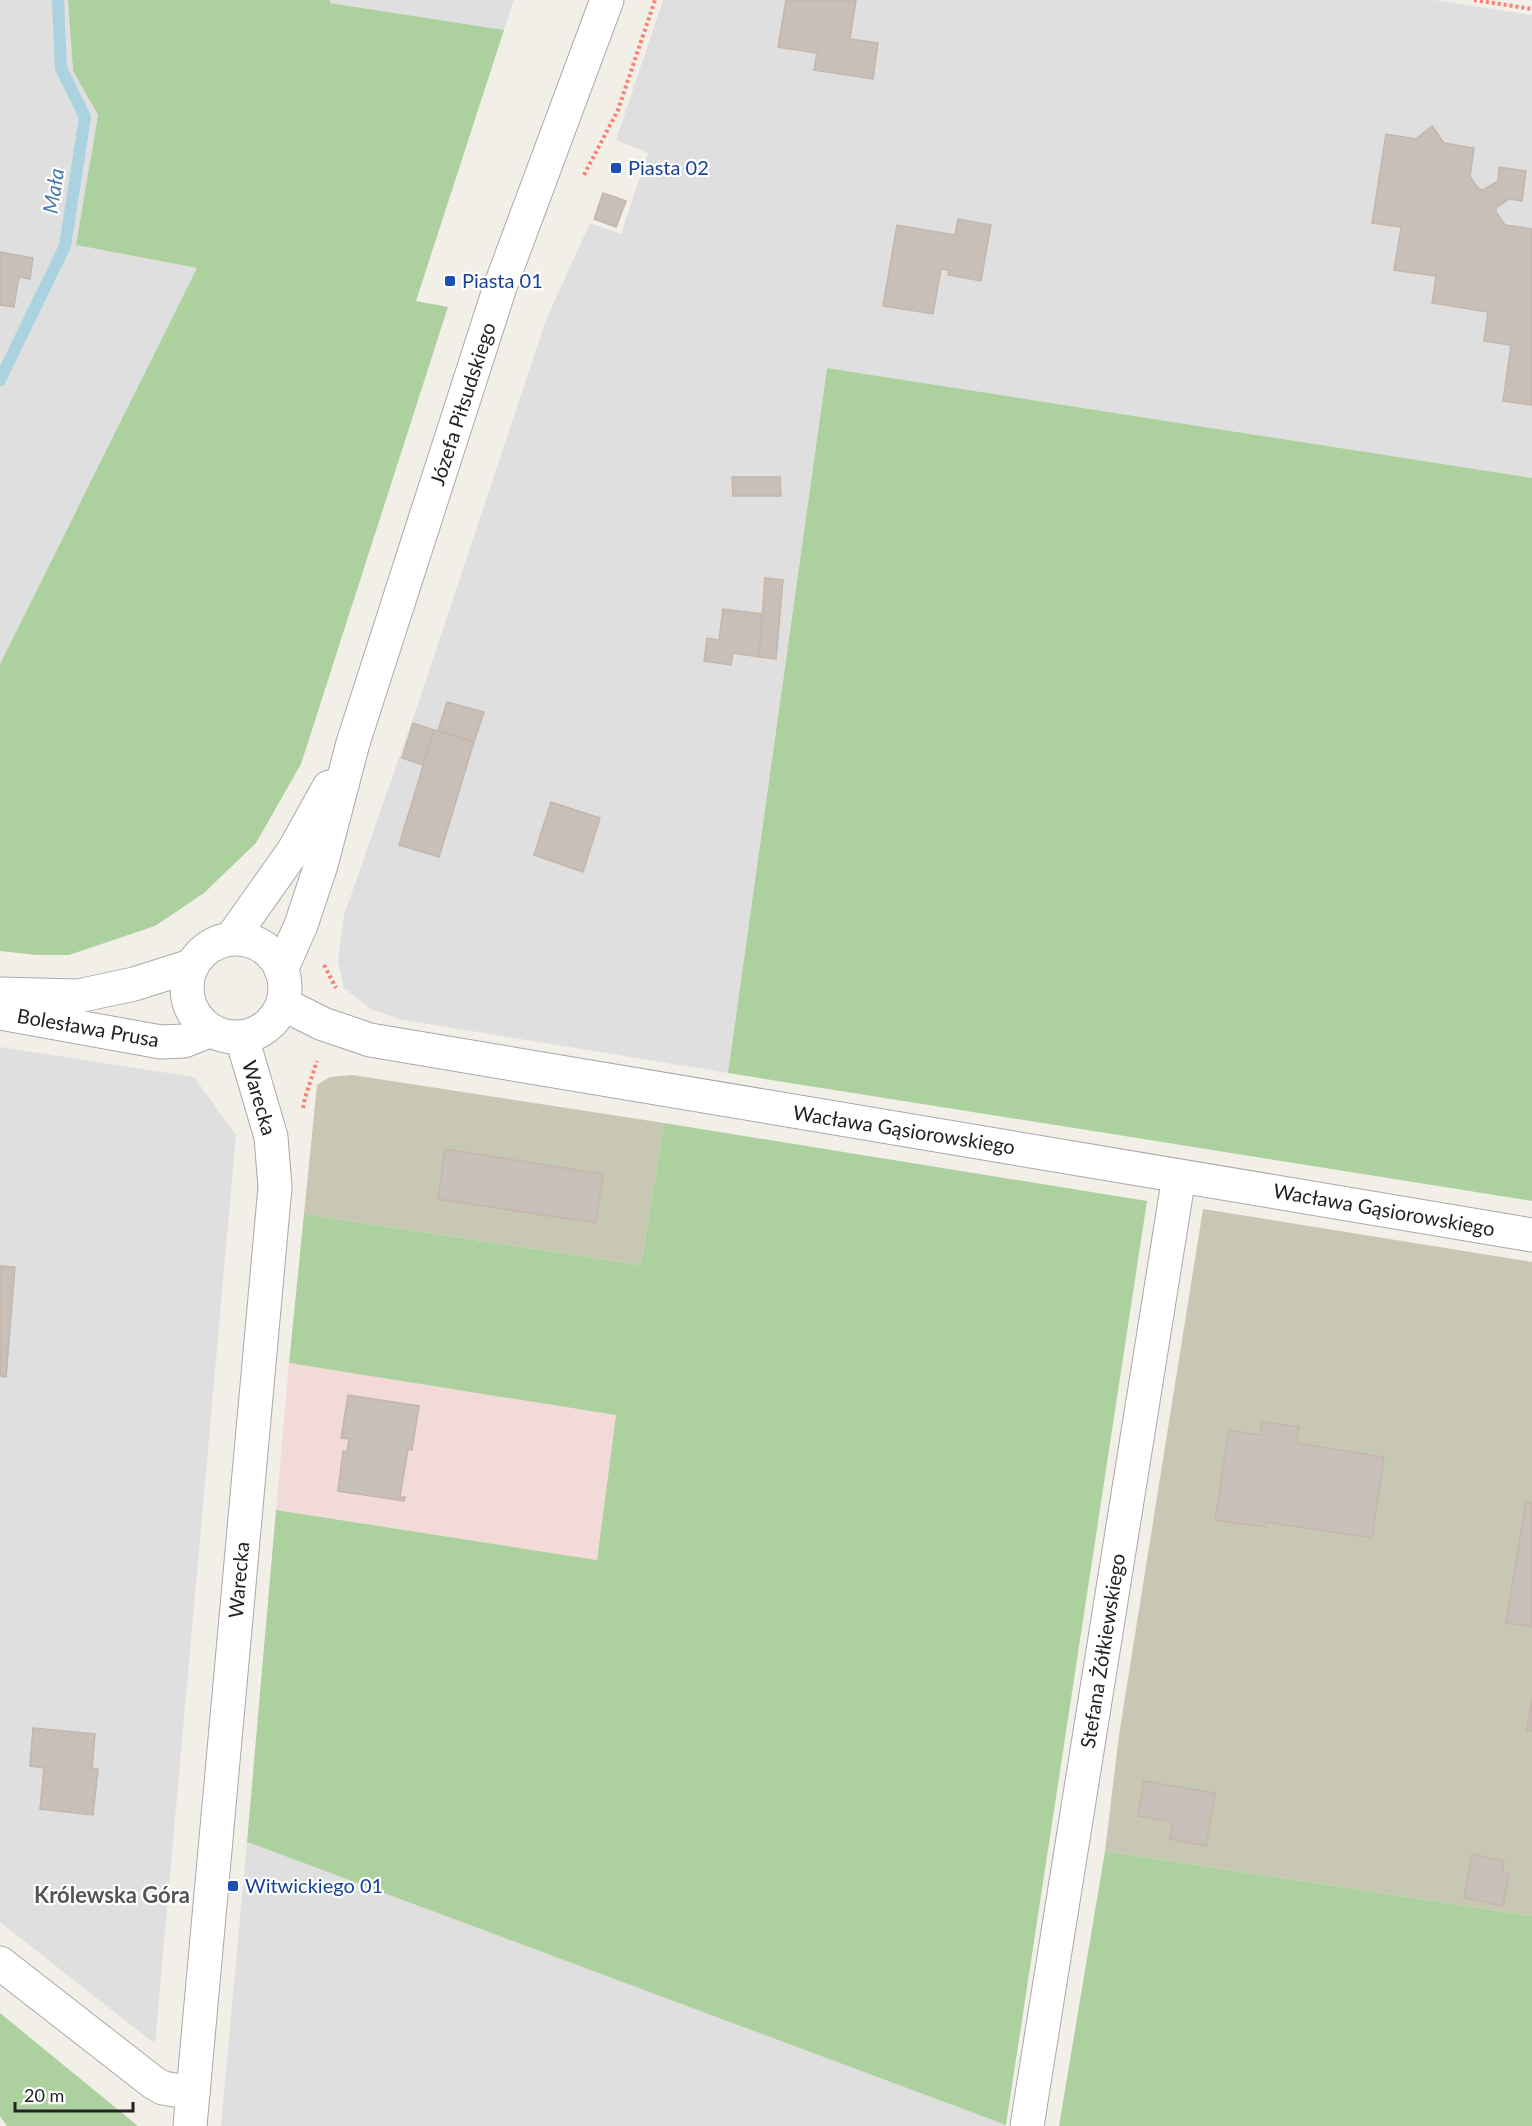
<svg xmlns="http://www.w3.org/2000/svg" width="1532" height="2126" font-family="Lato,sans-serif">
	<style>
		.residential { fill: #e0dfdf }
		.commercial { fill: #f2dad9 }
		.construction { fill: #c7c7b4 }
		.forest { fill: #add19e }
		.lines { fill: none; stroke-linecap: round; stroke-linejoin: round }
		.stream { stroke: #aad3df; stroke-width: 12 }
		.building { fill: #c7bfb8; stroke: #c4b6ab; stroke-width: 1.5 }
		.minor-casing { stroke: #a9a9a9; stroke-width: 35 }
		.path { stroke: #fa8072; stroke-width: 4; stroke-dasharray: 3 3; stroke-linecap: butt }
		.minor { stroke: #fff; stroke-width: 33 }
		.transit-dot { fill: #1a4fb4; stroke: #fff; stroke-width: 2 }
		.labels { text-anchor: middle; stroke-width: 4.5; stroke-linejoin: round; paint-order: stroke }
		.transit-label { font-size: 20px; fill: #164399; stroke: #fff; text-anchor: start }
		.street-label { font-size: 20px; fill: #222; stroke: #fff }
		.water-label { font-size: 21px; font-style: italic; fill: #4a7aab; stroke: #fff }
		.quarter-label { font-size: 22px; font-weight: bold; fill: #555; stroke: #fff }
	</style>
	<rect width="100%" height="100%" fill="#f2efe9"/>
	<g class="residential">
		<polygon points="0,0 68,0 73,71 98,115 76,245 197,268 0,664"/>
		<polygon points="330,0 514,0 504,30 330,3"/>
		<polygon points="663,0 1434,0 1532,15 1532,478 827,368 728,1073 399,1019 371,1009 344,988 338,961 344,915 422,692 546,320 590,223 621,234 648,153 616,140"/>
		<polygon points="0,1047 194,1077 236,1135 155,2044 0,1922"/>
		<polygon points="247,1842 1006,2125 1005,2126 221,2126"/>
	</g>
	<polygon class="commercial" points="289,1363 616,1414 597,1560 276,1510"/>
	<g class="construction">
		<polygon points="352,1075 664,1123 641,1265 304,1214 317,1085 330,1077"/>
		<polygon points="1203,1209 1532,1262 1532,1916 1105,1851 1119,1735"/>
	</g>
	<g class="forest">
		<polygon points="68,0 330,0 330,3 504,30 416,301 448,307 301,764 256,843 204,893 155,926 69,955 36,955 0,951 0,664 197,268 76,245 98,115 73,71"/>
		<polygon points="827,368 1532,478 1532,1201 728,1073"/>
		<polygon points="664,1123 1147,1201 1006,2125 247,1842 276,1510 597,1560 616,1415 289,1363 304,1214 641,1265"/>
		<polygon points="1105,1851 1532,1916 1532,2126 1059,2126"/>
		<polygon points="0,2013 138,2126 7,2126 0,2116"/>
	</g>
	<g class="lines">
		<polyline class="stream" points="0,380 65,246 85,117 61,68 58,0"/>
	</g>
	<g class="building">
		<polygon points="786,0 856,0 850,39 878,43 873,79 814,70 817,53 778,47"/>
		<polygon points="1432,126 1444,143 1474,148 1470,177 1479,189 1483,190 1498,181 1499,167 1526,171 1522,201 1509,199 1496,208 1496,212 1505,225 1532,229 1532,405 1503,401 1511,345 1484,341 1488,312 1432,303 1436,276 1394,270 1401,227 1372,223 1386,134 1416,139"/>
		<polygon points="603,193 626,201 616,227 594,219"/>
		<polygon points="958,219 991,225 981,281 948,275 949,270 941,269 933,314 883,306 897,225 955,235"/>
		<polygon points="0,252 33,258 30,279 19,277 14,307 0,305"/>
		<polygon points="732,477 780,477 781,496 733,496"/>
		<polygon points="765,578 783,580 776,659 759,657"/>
		<polygon points="723,609 762,614 759,657 733,653 731,665 704,661 707,638 719,640"/>
		<polygon points="447,702 484,712 474,742 438,731"/>
		<polygon points="413,723 434,730 423,765 402,758"/>
		<polygon points="434,730 474,742 439,857 399,845"/>
		<polygon points="551,802 600,818 583,872 534,855"/>
		<polygon points="445,1149 603,1174 596,1223 438,1199"/>
		<polygon points="0,1266 15,1267 6,1377 0,1376"/>
		<polygon points="348,1395 419,1406 412,1450 408,1449 400,1497 405,1497 404,1501 338,1491 343,1451 347,1452 349,1439 341,1438"/>
		<polygon points="1262,1422 1299,1427 1296,1443 1384,1457 1372,1538 1266,1522 1266,1527 1215,1520 1229,1430 1260,1435"/>
		<polygon points="1526,1501 1532,1502 1532,1627 1506,1623"/>
		<polygon points="1532,1699 1532,1731 1527,1730"/>
		<polygon points="33,1728 95,1734 92,1768 98,1769 93,1815 40,1809 44,1768 30,1766"/>
		<polygon points="1144,1781 1215,1793 1206,1846 1170,1839 1173,1822 1138,1816"/>
		<polygon points="1472,1854 1504,1861 1502,1872 1509,1874 1503,1906 1464,1898"/>
	</g>
	<g class="lines">
		<g class="minor-casing">
			<g id="minor">
				<circle cx="236" cy="988" r="49"/>
				<polyline points="231,939 294,850 329,787"/>
				<polyline points="281,970 301,925 321,865 353,743 500,287 607,0"/>
				<polyline points="0,994 78,996 134,984 191,966"/>
				<polyline points="283,1004 323,1024 370,1040 1532,1235"/>
				<polyline points="0,1013 161,1042 184,1041 209,1031"/>
				<polyline points="0,1963 154,2083 163,2088 193,2093"/>
				<polyline points="190,2126 275,1187 271,1137 242,1038"/>
				<polyline points="1027,2126 1179,1176"/>
			</g>
		</g>
		<g class="path">
			<polyline points="1474,0 1532,9"/>
			<polyline points="584,175 618,110 655,0"/>
			<polyline points="324,965 336,988"/>
			<polyline points="303,1108 305,1098 317,1061"/>
		</g>
		<use href="#minor" class="minor"/>
	</g>
	<g class="transit-dot">
		<rect x="610" y="162" width="12" height="12" rx="3"/>
		<rect x="444" y="275" width="12" height="12" rx="3"/>
		<rect x="227" y="1880" width="12" height="12" rx="3"/>
	</g>
	<g class="labels">
		<g class="transit-label">
			<text x="628" y="175">Piasta 02</text>
			<text x="462" y="288">Piasta 01</text>
			<text x="245" y="1893">Witwickiego 01</text>
		</g>
		<g class="street-label">
			<text transform="translate(463 404) rotate(-72)" y="7">Józefa Piłsudskiego</text>
			<text transform="translate(88 1028) rotate(10)" y="7">Bolesława Prusa</text>
			<text transform="translate(259 1098) rotate(74)" y="7">Warecka</text>
			<text transform="translate(904 1130) rotate(9)" y="7">Wacława Gąsiorowskiego</text>
			<text transform="translate(1384 1210) rotate(10)" y="7">Wacława Gąsiorowskiego</text>
			<text transform="translate(239 1580) rotate(-85)" y="7">Warecka</text>
			<text transform="translate(1103 1651) rotate(-81)" y="7">Stefana Żółkiewskiego</text>
		</g>
		<g class="water-label">
			<text transform="translate(54 191) rotate(-81)" y="7">Mała</text>
		</g>
		<g class="quarter-label">
			<text x="112" y="1903">Królewska Góra</text>
		</g>
	</g>
	<path d="M15 2102v9h118v-9" fill="none" stroke="#222222" stroke-width="3"/>
	<text x="24" y="2102" font-size="18" fill="#222222" stroke="#ffffff" stroke-width="4.5" paint-order="stroke">20 m</text>
</svg>
